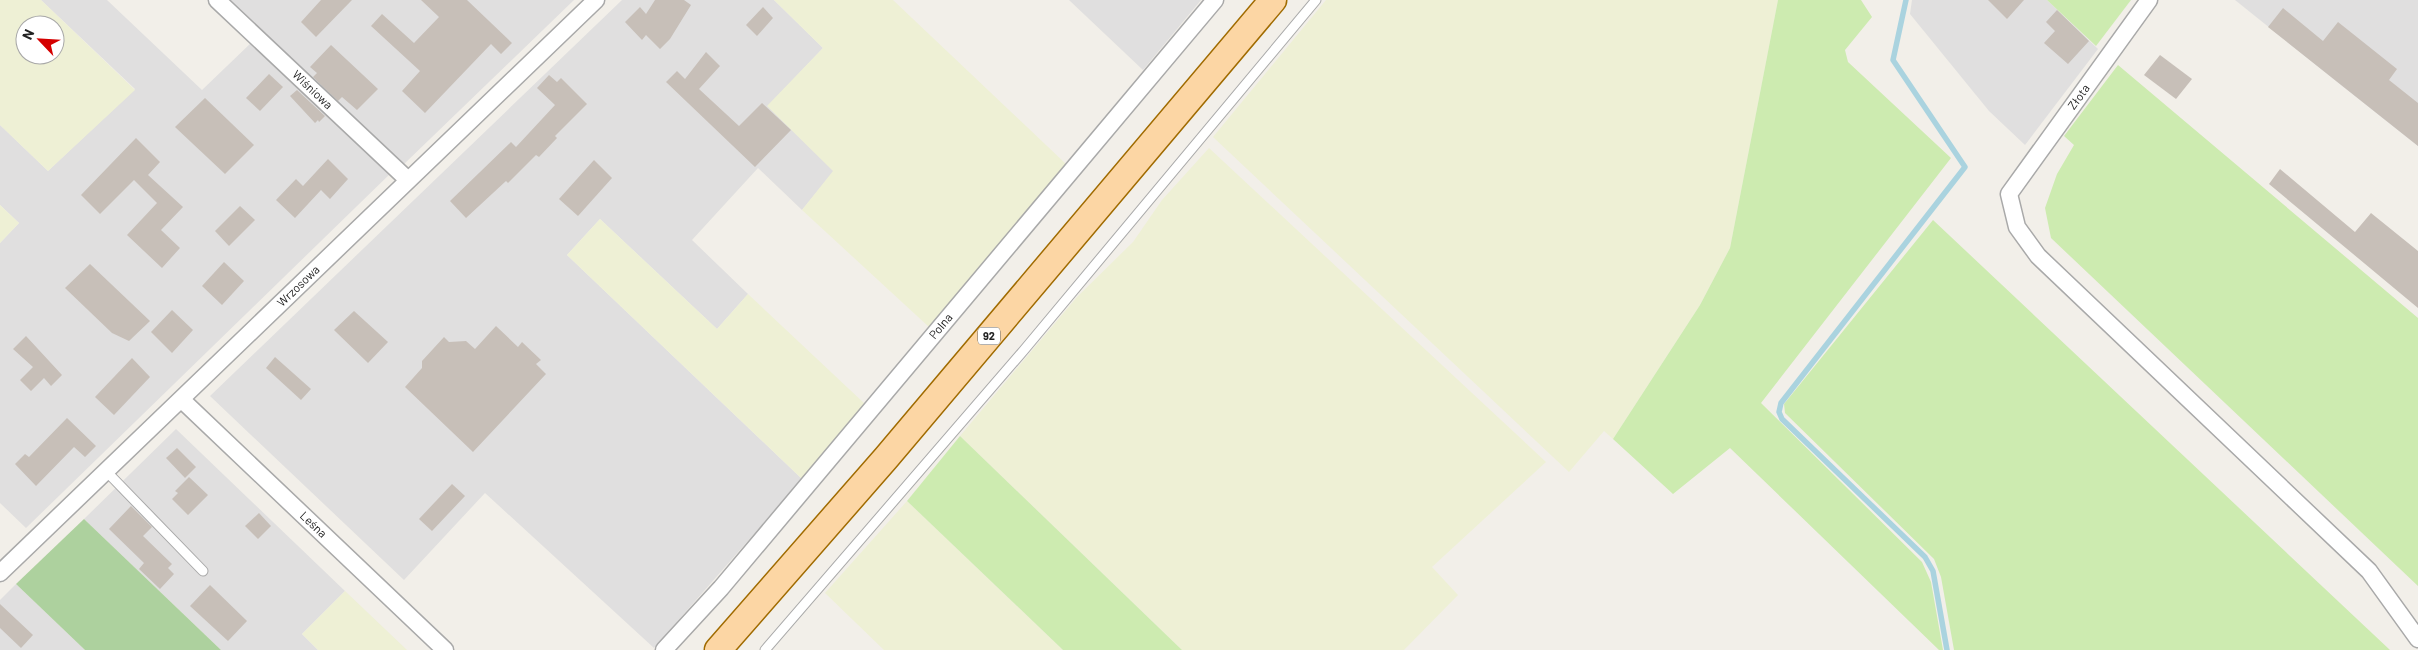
<svg xmlns="http://www.w3.org/2000/svg" width="2418" height="650" font-family="Barlow,sans-serif">
	<style>
		.residential { fill: #e0dfdf }
		.farmland { fill: #eef0d5; fill-rule: evenodd }
		.grass { fill: #cdebb0 }
		.forest { fill: #add19e }
		.lines { fill: none; stroke-linecap: round; stroke-linejoin: round }
		.stream { stroke: #aad3df; stroke-width: 5.5 }
		.building { fill: #c7bfb8 }
		.lane-casing { stroke: #a9a9a9; stroke-width: 11 }
		.street-casing { stroke: #a9a9a9; stroke-width: 19 }
		.primary-casing { stroke: #a06b00; stroke-width: 29 }
		.lane { stroke: #fff; stroke-width: 9 }
		.street { stroke: #fff; stroke-width: 16 }
		.primary { stroke: #fcd6a4; stroke-width: 26 }
		.labels { text-anchor: middle; stroke-width: 4.5; stroke-linejoin: round; paint-order: stroke }
		.shield { fill: #fff; stroke: #646464; stroke-width: 1 }
		.shield-label { font-size: 11px; font-weight: bold; fill: #222 }
		.street-label { font-size: 12px; fill: #222; stroke: #fff }
	</style>
	<rect width="100%" height="100%" fill="#f2efe9"/>
	<g class="residential">
		<polygon points="41,0 107,0 202,90 252,42 393,171 26,528 0,503 0,243 19,223 0,205 0,125 48,171 135,89"/>
		<polygon points="226,0 574,0 402,166"/>
		<polygon points="622,0 774,0 823,48 768,106 834,171 802,210 758,168 692,240 748,294 717,329 600,219 567,255 802,479 654,648 485,493 404,580 210,396"/>
		<polygon points="1069,0 1201,0 1143,70"/>
		<polygon points="1912,0 2047,0 2098,49 2025,145 1989,111 1910,14"/>
		<polygon points="2235,0 2418,0 2418,146 2341,85"/>
		<polygon points="176,429 345,591 302,634 318,650 221,650 84,519"/>
		<polygon points="16,584 85,650 0,650 0,600"/>
	</g>
	<g class="farmland">
		<path d="M0,0H41L135,90L48,171L0,125ZM25,25H55V55H25Z"/>
		<polygon points="774,0 893,0 1066,164 929,327 802,210 833,171 767,106 823,48"/>
		<polygon points="1326,0 1778,0 1730,248 1700,305 1613,439 1604,431 1569,472 1213,137"/>
		<polygon points="1209,148 1546,462 1432,567 1458,595 1404,650 1182,650 960,436 1077,297 1133,242 1162,200"/>
		<polygon points="0,205 19,223 0,243"/>
		<polygon points="600,219 717,329 748,294 865,404 802,479 567,255"/>
		<polygon points="907,501 1063,650 884,650 825,593"/>
		<polygon points="345,591 407,650 318,650 302,634"/>
	</g>
	<g class="grass">
		<polygon points="1778,0 1861,0 1872,17 1845,50 1848,62 1951,158 1761,403 1922,562 1931,582 1943,650 1939,650 1730,448 1673,494 1613,439 1700,305 1730,248"/>
		<polygon points="2047,0 2131,0 2096,46"/>
		<polygon points="2118,65 2418,318 2418,586 2051,238 2045,208 2057,174 2074,145 2064,136"/>
		<polygon points="1933,220 2390,650 1954,650 1941,577 1934,559 1785,413 1784,404"/>
		<polygon points="960,436 1182,650 1063,650 907,501"/>
	</g>
	<polygon class="forest" points="84,519 221,650 85,650 16,584"/>
	<g class="lines">
		<polyline class="stream" points="1906,0 1893,60 1965,167 1781,403 1779,412 1782,419 1925,557 1933,571 1947,650"/>
	</g>
	<g class="building">
		<polygon points="321,0 352,0 316,37 301,22"/>
		<polygon points="421,0 467,0 512,43 501,54 491,44 425,113 402,91 420,71 371,26 382,14 414,43 439,17"/>
		<polygon points="655,0 684,0 691,5 670,39 660,49 646,35 642,40 625,22 640,7 646,14"/>
		<polygon points="1988,0 2024,0 2007,19"/>
		<polygon points="763,7 773,18 757,36 746,25"/>
		<polygon points="2283,8 2323,41 2338,22 2397,69 2389,80 2418,103 2418,146 2268,27"/>
		<polygon points="2057,10 2089,41 2068,64 2044,43 2055,31 2046,22"/>
		<polygon points="331,45 378,89 357,110 342,97 338,101 313,77 317,73 310,67"/>
		<polygon points="706,52 720,66 699,89 739,126 762,103 791,130 755,167 666,82 677,71 685,79"/>
		<polygon points="2160,55 2192,79 2176,99 2144,75"/>
		<polygon points="269,74 283,87 260,111 246,98"/>
		<polygon points="549,75 557,82 561,78 587,104 555,136 557,138 539,157 536,155 508,183 506,181 466,218 450,201 511,142 516,147 555,105 537,88"/>
		<polygon points="297,90 325,116 319,122 318,120 315,123 290,96"/>
		<polygon points="205,98 254,145 225,174 175,127"/>
		<polygon points="136,138 160,162 148,175 183,207 161,230 180,248 162,268 127,235 157,203 134,180 100,214 81,195"/>
		<polygon points="328,159 348,179 330,199 321,190 295,218 276,200 296,179 303,186"/>
		<polygon points="594,160 612,178 578,216 559,199"/>
		<polygon points="2280,169 2355,232 2371,213 2418,251 2418,308 2269,184"/>
		<polygon points="240,206 255,220 229,246 215,231"/>
		<polygon points="224,262 244,281 222,305 202,286"/>
		<polygon points="90,264 150,321 129,341 112,333 65,288"/>
		<polygon points="172,310 193,330 172,353 151,332"/>
		<polygon points="354,311 388,342 368,363 334,330"/>
		<polygon points="496,326 518,347 522,342 541,360 536,364 546,374 473,452 405,387 422,368 422,361 444,337 449,342 466,341 475,349"/>
		<polygon points="26,336 62,375 51,386 44,378 31,391 20,380 33,367 13,349"/>
		<polygon points="275,357 311,389 301,400 266,368"/>
		<polygon points="132,358 150,377 114,415 95,397"/>
		<polygon points="67,418 96,446 85,457 74,447 36,486 15,464 25,454 29,457"/>
		<polygon points="177,448 196,467 185,478 166,458"/>
		<polygon points="189,477 208,495 188,515 172,499 178,493 175,491"/>
		<polygon points="452,484 465,496 432,531 419,519"/>
		<polygon points="131,506 152,527 143,536 172,564 168,568 174,574 160,589 139,569 144,563 109,529"/>
		<polygon points="259,513 271,526 258,539 245,526"/>
		<polygon points="210,585 247,621 228,641 190,606"/>
		<polygon points="0,604 33,635 21,648 0,628"/>
	</g>
	<g class="lines">
		<g class="lane-casing">
			<g id="lane">
				<polyline points="106,471 203,571"/>
				<polyline points="765,650 1024,350 1316,0"/>
			</g>
		</g>
		<g class="street-casing">
			<g id="street">
				<path id="s1" d="M217,0L408,180"/>
				<polyline points="2149,0 2009,194 2017,227 2038,256 2369,571 2418,639"/>
				<path id="s2" d="M182,400L445,650"/>
				<path id="s3" d="M0,573L596,0"/>
				<path id="s4" d="M664,650L721,588L1215,0"/>
			</g>
		</g>
		<g class="primary-casing">
			<polyline id="primary" points="718,650 886,458 1273,0"/>
		</g>
		<use href="#lane" class="lane"/>
		<use href="#street" class="street"/>
		<use href="#primary" class="primary"/>
	</g>
	<g class="labels">
		<rect class="shield" x="978" y="327.5" width="22" height="17" rx="4"/>
		<g class="shield-label">
			<text x="989" y="340">92</text>
		</g>
		<g class="street-label">
			<text dy="4" stroke="none"><textPath href="#s1" startOffset="131">Wiśniowa</textPath></text>
			<text transform="translate(2079 97) rotate(-54)" y="4">Złota</text>
			<text dy="4" stroke="none"><textPath href="#s3" startOffset="414">Wrzosowa</textPath></text>
			<text dy="4" stroke="none"><textPath href="#s4" startOffset="426">Polna</textPath></text>
			<text dy="4" stroke="none"><textPath href="#s2" startOffset="181">Leśna</textPath></text>
		</g>
	</g>
	<g transform="translate(40 40) rotate(295)"><circle r="24" fill="#ffffff" stroke="#a7a7a7"/>
	<path d="M0-4L9 19L0 12L-9 19Z" fill="#d40000"/>
	<text y="-8" font-size="14" font-weight="bold" text-anchor="middle" fill="#222222">N</text>
	</g>
</svg>
